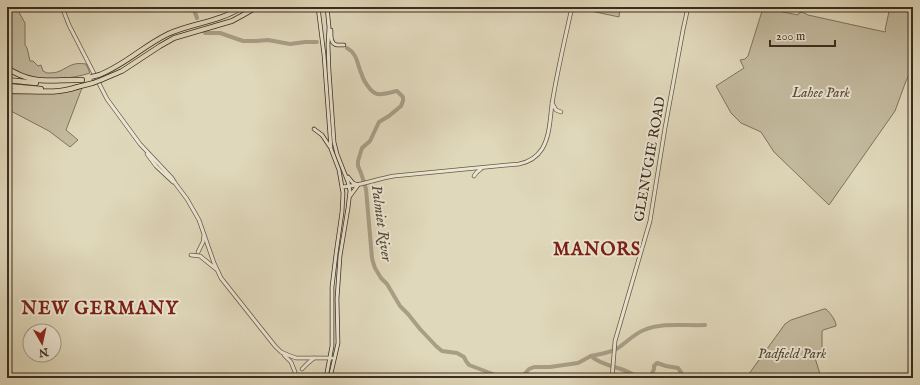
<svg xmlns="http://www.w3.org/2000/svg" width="920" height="385" font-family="'IM FELL English',serif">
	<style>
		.green { fill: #c4bba0; stroke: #7f745f }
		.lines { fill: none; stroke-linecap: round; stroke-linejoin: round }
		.stream { stroke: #7c715c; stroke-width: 1 }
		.river { stroke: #a89e86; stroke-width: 4 }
		.tertiary-casing { stroke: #645845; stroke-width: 4.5 }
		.secondary-casing { stroke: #3a2d1e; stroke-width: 4.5 }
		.trunk-casing { stroke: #3a2d1e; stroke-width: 5.5 }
		.motorway-casing { stroke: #3a2d1e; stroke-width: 6 }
		.tertiary { stroke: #ebe6d3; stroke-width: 3 }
		.secondary { stroke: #ebe6d3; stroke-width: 3 }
		.trunk { stroke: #e0d8bb; stroke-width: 4 }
		.motorway { stroke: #e0d8bb; stroke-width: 4.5 }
		.trunk-bridge-casing { stroke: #3a2d1e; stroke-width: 5.5; stroke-linecap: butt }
		.trunk-bridge { stroke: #e0d8bb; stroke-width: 4 }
		.labels { text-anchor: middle; stroke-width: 4; stroke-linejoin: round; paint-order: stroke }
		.park-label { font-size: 14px; font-style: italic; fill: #564938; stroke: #ebe6d3 }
		.street-label { font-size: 14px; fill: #3a2d1e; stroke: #ebe6d3 }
		.water-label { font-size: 15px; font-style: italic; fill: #564938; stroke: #ebe6d3 }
		.district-label { font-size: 18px; font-weight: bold; letter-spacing: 1px; fill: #7a1f14; stroke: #ebe6d3 }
	</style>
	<rect width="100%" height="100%" fill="#e0d8bb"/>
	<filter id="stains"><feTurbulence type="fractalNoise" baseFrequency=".005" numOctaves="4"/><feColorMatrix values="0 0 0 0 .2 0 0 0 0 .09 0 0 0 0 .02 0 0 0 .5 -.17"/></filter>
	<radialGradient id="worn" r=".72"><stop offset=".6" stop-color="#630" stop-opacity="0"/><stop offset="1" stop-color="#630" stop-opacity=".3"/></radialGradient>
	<g class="green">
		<path d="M7,7H16L25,23V45L27,48L30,61H33L38,66L41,65L43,71L47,73C51,73 56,73 60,71C70,66 73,62 86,64L90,73C72,79 46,81 27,76C20,74 13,70 7,66V31L10,26H11L9,14L7,13Z"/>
		<polygon points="572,7 623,7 622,9 620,9 619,17"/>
		<polygon points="890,7 913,12 913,67 906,81 895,111 829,205 774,152 761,132 741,123 731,113 716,86 744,68 740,60 745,59 748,56 763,8 798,15 799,13 802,12 808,15 885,32 886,31 885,30"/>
		<polygon points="82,88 66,130 78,140 70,147 49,131 7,109 7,94 60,93"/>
		<path d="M824,309H826C830,313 836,320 836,326L823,330L822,331V352L820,354L817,356L815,358L820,374L817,378H746L785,324L791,320Z"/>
	</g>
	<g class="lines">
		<g class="stream">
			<polyline points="498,376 498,378"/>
			<polyline points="822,378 828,378"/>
		</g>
		<g class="river">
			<polyline points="193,7 197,18"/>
			<polyline points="205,33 220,33 243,41 256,41 268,40 290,44 305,42 317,42"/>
			<path d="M347,48C358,54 357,65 362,75C363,80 367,85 370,89C372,91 375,94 378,94C382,95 392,92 397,91L403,97V101L401,106L389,116L379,122L370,141L362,148L358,161V166L361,173L366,189L372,258L373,262L375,268L381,278L387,284L400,306L408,314L420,329L436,346L442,351L457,353L464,357L466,361L469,365L498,376L516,378"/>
			<path d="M591,356C601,354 610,353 618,348C627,342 634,334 644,330C663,322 685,326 705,325"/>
			<path d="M519,378L522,377L529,369L534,367H550L578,363L591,356C604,368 625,366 638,378"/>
			<polyline points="650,378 654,369 654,366 657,363 666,366 678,368 685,378"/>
		</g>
		<g class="tertiary-casing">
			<g id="tertiary">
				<polyline points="62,7 69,25 107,99 140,144 172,178 175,183 187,199 199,220 214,263 221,278 275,346 281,352 288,355 296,358 332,358"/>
				<polyline points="552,103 556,110 561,112"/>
				<polyline points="147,154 156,166 173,182"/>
				<polyline points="474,176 477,172 481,169"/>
				<path d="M342,187C360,186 376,179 394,176L519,164C529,162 537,157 542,149C550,136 550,119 552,104C557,72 565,39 572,7"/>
				<polyline points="198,252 203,242 204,235"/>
				<polyline points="191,255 200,256 216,269"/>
				<polyline points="284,355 291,362 295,372"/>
				<polyline points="302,369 308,363 314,358"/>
				<polyline points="612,378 615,341 650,221 665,128 683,30 688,7"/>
			</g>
		</g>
		<g class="secondary-casing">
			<g id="secondary">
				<polyline points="318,7 324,55 331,149 339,170 343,193 342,212 336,254 332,287 332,346 326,378"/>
				<polyline points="327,7 329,27 328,45 329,71 334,142 337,154 348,182 350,191 348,208 340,256 337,299 338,343 330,378"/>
				<path d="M331,30C331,35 330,44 337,45C340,45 342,45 344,45"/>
				<polyline points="314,129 322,135 330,147"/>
				<polyline points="348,177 353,183 358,185 350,196"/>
			</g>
		</g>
		<g class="trunk-casing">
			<g id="trunk">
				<path d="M99,75C125,65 143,46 168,34C192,23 220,22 242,7"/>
				<polyline points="101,80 122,71 160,46 174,38 232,21 243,15 257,7"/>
				<polyline points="77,87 93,83"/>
			</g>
		</g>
		<g class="motorway-casing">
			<g id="motorway">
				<path d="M7,68C34,86 52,79 82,80"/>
				<polyline points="7,80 36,83"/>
				<polyline points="7,86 41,89"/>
				<path d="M7,91C30,90 55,95 77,87"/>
			</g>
		</g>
		<use href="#tertiary" class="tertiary"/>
		<use href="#secondary" class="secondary"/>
		<use href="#trunk" class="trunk"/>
		<use href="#motorway" class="motorway"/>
		<g class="trunk-bridge-casing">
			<g id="trunk-bridge">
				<polyline points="91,77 99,75"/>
				<polyline points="93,83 101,80"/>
			</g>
		</g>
		<use href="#trunk-bridge" class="trunk-bridge"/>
	</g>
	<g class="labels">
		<g class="park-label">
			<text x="821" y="97">Lahee Park</text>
			<text x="792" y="358">Padfield Park</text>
		</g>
		<g class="street-label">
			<text transform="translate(649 159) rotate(-80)" y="5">GLENUGIE ROAD</text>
		</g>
		<g class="water-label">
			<text transform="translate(382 223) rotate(82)" y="5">Palmiet River</text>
		</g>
		<g class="district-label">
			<text x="597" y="255">MANORS</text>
			<text x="100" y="314">NEW GERMANY</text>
		</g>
	</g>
	<rect width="920" height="385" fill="none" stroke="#e0d8bb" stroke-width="24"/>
	<rect x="8" y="8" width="904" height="369" fill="none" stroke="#3a2d1e" stroke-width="2"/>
	<rect x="12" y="12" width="896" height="361" fill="none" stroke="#3a2d1e"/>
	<g transform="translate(42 343) rotate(171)"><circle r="19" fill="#ebe6d3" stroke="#a49c8b"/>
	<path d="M0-3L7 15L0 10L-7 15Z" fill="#8f2418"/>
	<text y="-6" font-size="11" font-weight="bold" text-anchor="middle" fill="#3a2d1e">N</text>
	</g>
	<path d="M770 40v6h65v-6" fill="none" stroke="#3a2d1e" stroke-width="2"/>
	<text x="776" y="40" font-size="12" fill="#3a2d1e" stroke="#ebe6d3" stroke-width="3" paint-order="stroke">200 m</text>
	<rect width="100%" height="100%" filter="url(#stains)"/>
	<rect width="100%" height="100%" fill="url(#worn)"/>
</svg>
